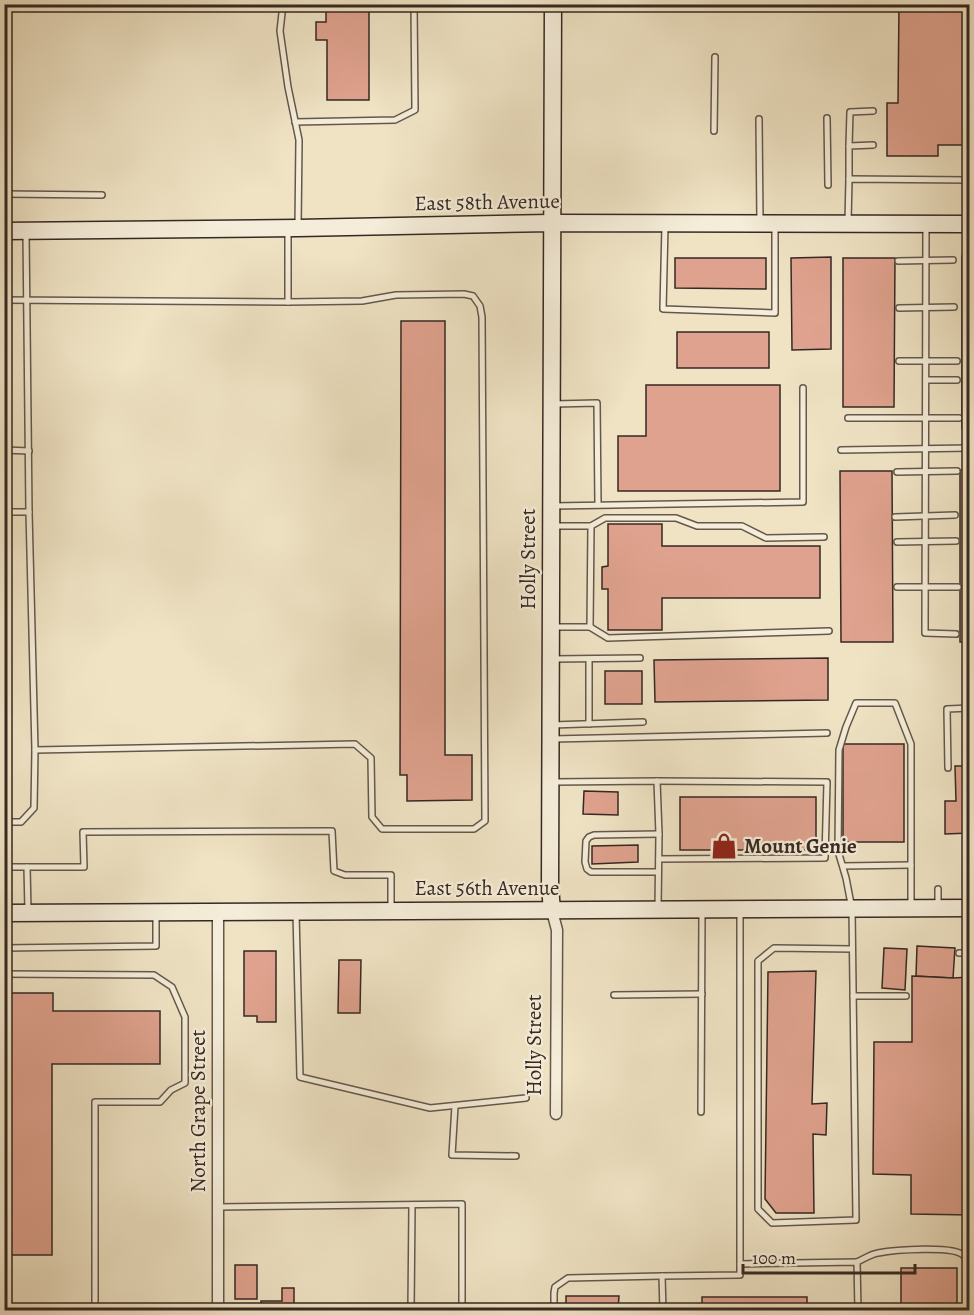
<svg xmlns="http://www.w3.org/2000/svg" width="974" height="1315" font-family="Alegreya,serif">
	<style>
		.building { fill: #dfa28e; stroke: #362923; stroke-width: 1.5 }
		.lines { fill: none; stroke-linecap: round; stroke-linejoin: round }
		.lane-casing { stroke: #64584b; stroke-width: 8 }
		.street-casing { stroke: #64584b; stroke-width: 13 }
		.secondary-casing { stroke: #362923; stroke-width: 19 }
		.lane { stroke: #f5edd9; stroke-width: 5 }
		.street { stroke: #f5edd9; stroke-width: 10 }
		.secondary { stroke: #f5edd9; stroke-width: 16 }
		.labels { text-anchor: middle; stroke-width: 4.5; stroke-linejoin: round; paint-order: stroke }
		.street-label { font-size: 21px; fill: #362923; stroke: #f5edd9 }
		.poi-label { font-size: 21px; font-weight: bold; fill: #362923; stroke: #f5edd9; text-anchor: start }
	</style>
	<rect width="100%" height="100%" fill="#efe3c4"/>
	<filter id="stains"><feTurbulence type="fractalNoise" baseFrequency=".00333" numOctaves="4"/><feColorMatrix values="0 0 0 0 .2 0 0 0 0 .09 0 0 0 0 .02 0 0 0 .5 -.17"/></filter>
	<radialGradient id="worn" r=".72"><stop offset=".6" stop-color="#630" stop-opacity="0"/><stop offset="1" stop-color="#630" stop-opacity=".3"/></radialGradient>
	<g class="building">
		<polygon points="326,4 369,4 369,100 327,100 327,40 316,40 316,22 326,22"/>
		<polygon points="899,4 970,4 970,145 938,145 938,156 887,156 887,103 898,103"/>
		<rect x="962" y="256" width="8" height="173"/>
		<polygon points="831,257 831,349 792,350 791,258"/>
		<polygon points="675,258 766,258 766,289 675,288"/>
		<polygon points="843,258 895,258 894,407 843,407"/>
		<polygon points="401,321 445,321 445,755 472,755 472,800 407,801 407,775 400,775"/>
		<rect x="677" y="332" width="92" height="36"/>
		<polygon points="646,385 780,385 780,491 618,491 618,436 646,436"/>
		<rect x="960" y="470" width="10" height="172"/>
		<polygon points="840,471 892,471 893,642 841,642"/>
		<polygon points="608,524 662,524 662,546 820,546 820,598 662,598 662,630 608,630 608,589 602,589 602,567 608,566"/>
		<polygon points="828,658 828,700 655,702 654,660"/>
		<rect x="605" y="671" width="37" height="33"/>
		<rect x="843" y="744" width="61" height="98"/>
		<polygon points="955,766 970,766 970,833 945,834 945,801 956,801"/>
		<polygon points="584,791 618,792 618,815 583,814"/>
		<rect x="680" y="797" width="136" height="53"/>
		<polygon points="638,845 638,862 592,864 592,846"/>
		<polygon points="917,946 955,948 953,978 916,976"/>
		<polygon points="884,948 907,949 905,990 882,988"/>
		<polygon points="244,951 276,951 276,1022 257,1022 257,1016 244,1016"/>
		<polygon points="339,960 361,960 360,1013 338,1013"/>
		<polygon points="816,971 812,1104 827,1103 826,1135 813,1134 814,1213 776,1213 765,1199 768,972"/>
		<polygon points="912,976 953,978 970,977 970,1215 911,1214 911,1175 873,1174 874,1042 912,1042"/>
		<polygon points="4,993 53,993 53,1011 160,1011 160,1064 52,1064 52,1255 4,1255"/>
		<rect x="235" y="1265" width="22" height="34"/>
		<rect x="901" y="1268" width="56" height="42"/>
		<polygon points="282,1288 294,1288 294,1310 261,1310 261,1301 282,1301"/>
		<polygon points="566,1296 619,1296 618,1310 566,1310"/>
		<rect x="702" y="1297" width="105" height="13"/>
	</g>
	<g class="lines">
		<g class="lane-casing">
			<g id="lane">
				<polyline points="283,4 280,31 288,87 299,140 298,227"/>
				<polyline points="827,118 828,185"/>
				<polyline points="759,119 760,222"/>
				<polyline points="295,122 395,120 415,110 414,4"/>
				<polyline points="714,131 715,57"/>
				<polyline points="849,146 850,112 873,111"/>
				<polyline points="849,179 849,146 873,145"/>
				<polyline points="4,194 102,195"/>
				<polyline points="848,222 849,179 970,180"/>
				<polyline points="926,225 925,633 956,634"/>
				<polyline points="665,226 663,309 775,313 775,225"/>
				<polyline points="898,261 953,260"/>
				<polyline points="4,300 288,302 362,301 396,295 464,294 473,296 480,306 482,317 485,821 474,829 382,829 372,817 371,758 355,744 35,750"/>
				<polyline points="288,302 288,232"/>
				<polyline points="899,308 954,307"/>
				<polyline points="899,361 957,361"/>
				<polyline points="926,380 957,380"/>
				<polyline points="554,404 597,403 598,505"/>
				<polyline points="848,418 959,418"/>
				<polyline points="4,450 29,451"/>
				<polyline points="841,450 970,448"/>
				<polyline points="897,472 957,471"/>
				<polyline points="553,506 803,502 803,388"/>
				<polyline points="4,512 29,512"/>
				<polyline points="895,517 955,515"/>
				<polyline points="591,526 605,518 676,518 697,526 742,526 766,538 824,537"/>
				<polyline points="897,542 956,541"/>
				<polyline points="897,587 958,587"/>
				<polyline points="552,627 590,627 591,526 553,526"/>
				<polyline points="590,627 608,638 829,631"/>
				<polyline points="553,659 640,658"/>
				<polyline points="589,724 589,659"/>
				<polyline points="552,725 643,722"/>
				<polyline points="552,739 827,733"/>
				<polyline points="948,768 947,709 970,708"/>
				<polyline points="657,781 827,782 825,858 659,859"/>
				<polyline points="554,782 657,781 659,834 658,909"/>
				<polyline points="4,822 21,822 34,808 35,750 29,512 26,233"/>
				<polyline points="843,866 911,865"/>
				<polyline points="4,867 84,867 83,832 332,831 334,871 345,875 391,875 391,909"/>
				<polyline points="27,867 28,911"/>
				<polyline points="658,872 591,872 587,869 585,862 586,841 589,837 594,835 659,834"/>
				<polyline points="938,889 938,907"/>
				<polyline points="296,913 300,1077 430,1108 526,1098"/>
				<polyline points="4,948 156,946 156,913"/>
				<polyline points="852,949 774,948 758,961 758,1209 772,1223 856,1220 852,909 846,878 838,851 839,750 846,727 856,703 895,703 911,744 911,904"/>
				<polyline points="959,953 970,953"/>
				<polyline points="4,974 154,975 172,987 185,1017 185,1083 171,1090 160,1102 95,1102 95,1310"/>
				<polyline points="614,995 702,994"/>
				<polyline points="853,996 906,996"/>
				<polyline points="455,1106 452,1155 516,1156"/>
				<polyline points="701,1112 702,912"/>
				<polyline points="218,1207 462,1204 462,1310"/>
				<path d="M857,1262C864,1259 871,1254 878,1253C893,1250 956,1245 964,1256C973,1269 969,1295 969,1310"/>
				<polyline points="740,1264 857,1262 858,1310"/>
				<polyline points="411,1310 412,1205"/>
				<polyline points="554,1310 554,1293 555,1287 568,1278 662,1276"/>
				<polyline points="663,1310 662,1276 740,1275 740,912"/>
			</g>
		</g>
		<g class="street-casing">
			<g id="street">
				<polyline points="552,911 557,930 556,1114"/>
				<polyline points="218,912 218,1310"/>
			</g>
		</g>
		<g class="secondary-casing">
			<g id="secondary">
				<polyline points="4,231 298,228 551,223 970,224"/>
				<polyline points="552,911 550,886 553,4"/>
				<polyline points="4,913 970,908"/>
			</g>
		</g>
		<use href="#lane" class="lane"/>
		<use href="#street" class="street"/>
		<use href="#secondary" class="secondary"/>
	</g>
	<defs>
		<g id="shop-bare" transform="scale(2.07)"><path d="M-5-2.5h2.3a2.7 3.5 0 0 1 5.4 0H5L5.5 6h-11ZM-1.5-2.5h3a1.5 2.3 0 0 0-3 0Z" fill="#8f2418" stroke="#f5edd9" stroke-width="2.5" paint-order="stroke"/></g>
	</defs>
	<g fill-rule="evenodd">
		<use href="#shop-bare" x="724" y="846"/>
	</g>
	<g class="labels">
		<g class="street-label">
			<text transform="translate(487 202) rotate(-1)" y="7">East 58th Avenue</text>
			<text transform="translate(528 559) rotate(-90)" y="7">Holly Street</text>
			<text x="487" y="895">East 56th Avenue</text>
			<text transform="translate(534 1045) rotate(-90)" y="7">Holly Street</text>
			<text transform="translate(198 1111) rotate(-90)" y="7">North Grape Street</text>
		</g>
		<g class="poi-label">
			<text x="744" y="853">Mount Genie</text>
		</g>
	</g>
	<rect width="974" height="1315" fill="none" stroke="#efe3c4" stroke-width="24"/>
	<rect x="6" y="6" width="962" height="1303" fill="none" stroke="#362923" stroke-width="3"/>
	<rect x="12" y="12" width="950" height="1291" fill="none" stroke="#362923" stroke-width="1.5"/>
	<path d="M743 1264v9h172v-9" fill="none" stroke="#362923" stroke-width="3"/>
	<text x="752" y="1264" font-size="18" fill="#362923" stroke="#f5edd9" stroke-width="4.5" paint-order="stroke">100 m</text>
	<rect width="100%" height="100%" filter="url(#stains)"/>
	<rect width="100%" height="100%" fill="url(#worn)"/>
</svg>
